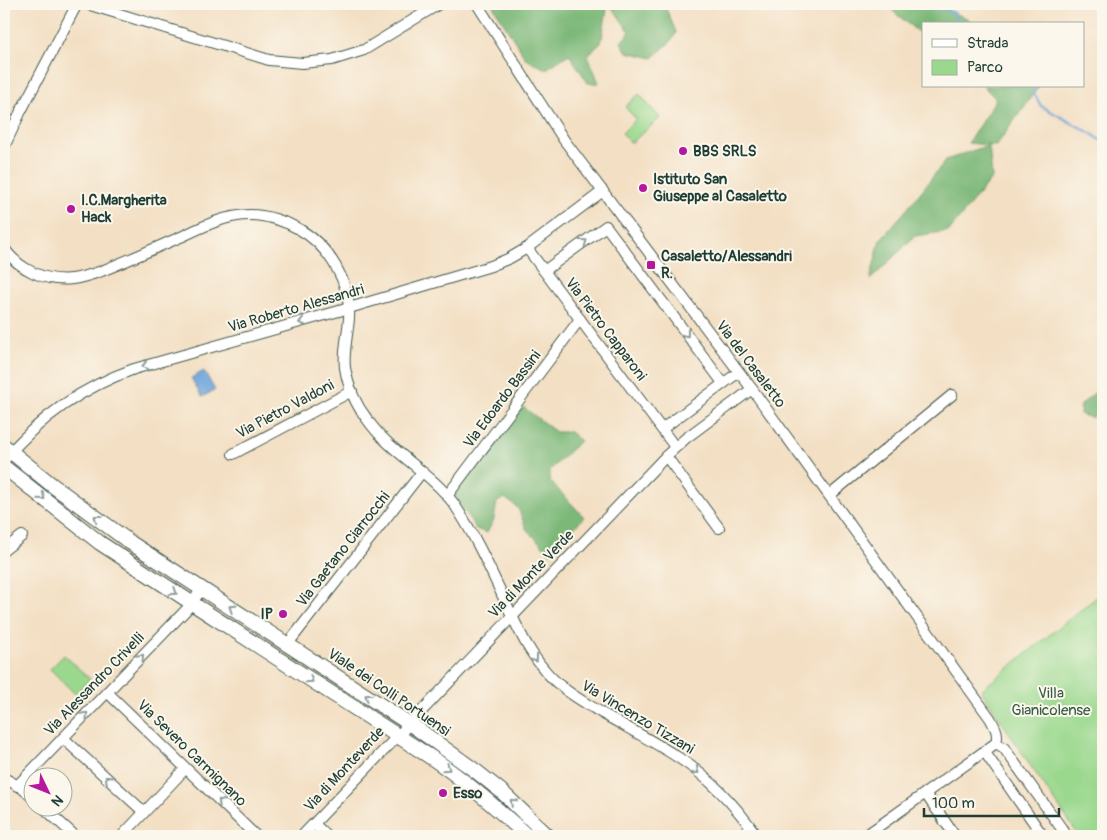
<svg xmlns="http://www.w3.org/2000/svg" width="1107" height="840" font-family="Pangolin,sans-serif">
	<style>
		.green { fill: #9ad88d; stroke: #5c8a60 }
		.forest { fill: #7bb878; stroke: #4d7a56 }
		.water { fill: #6aa3d9; stroke: #447086 }
		.lines { fill: none; stroke-linecap: round; stroke-linejoin: round }
		.stream { stroke: #6aa3d9; stroke-width: 2.5 }
		.minor-casing { stroke: #3f5549; stroke-width: 12 }
		.major-casing { stroke: #3f5549; stroke-width: 16 }
		.minor { stroke: #fff; stroke-width: 10 }
		.major { stroke: #fff; stroke-width: 14 }
		.oneway { stroke: #8f9e9a }
		.poi-dot { fill: #b5179e; stroke: #fbf7ec; stroke-width: 2 }
		.labels { text-anchor: middle; stroke-width: 4; stroke-linejoin: round; paint-order: stroke }
		.poi-label { font-size: 15px; font-weight: bold; fill: #1f3d34; stroke: #fbf7ec; text-anchor: start }
		.street-label { font-size: 15px; fill: #1f3d34; stroke: #fbf7ec }
		.park-label { font-size: 15px; fill: #385c46; stroke: #fbf7ec }
	</style>
	<rect width="100%" height="100%" fill="#fbf7ec"/>
	<filter id="ink" filterUnits="userSpaceOnUse"><feTurbulence type="fractalNoise" baseFrequency=".02" numOctaves="2"/><feDisplacementMap in="SourceGraphic" scale="10" xChannelSelector="R" yChannelSelector="G"/><feConvolveMatrix kernelMatrix="1 2 1 2 8 2 1 2 1" color-interpolation-filters="sRGB"/></filter>
	<filter id="wash" filterUnits="userSpaceOnUse"><feTurbulence type="fractalNoise" baseFrequency=".0096" numOctaves="4" result="noise"/><feDisplacementMap in="SourceGraphic" scale="20" xChannelSelector="R" yChannelSelector="G"/><feGaussianBlur stdDeviation="1.12" result="paint"/><feColorMatrix in="noise" values="0 0 0 0 0 0 0 0 0 0 0 0 0 0 0 0 0 1.4 0 .05"/><feComposite in="paint" operator="in"/></filter>
	<g filter="url(#wash)">
		<rect width="100%" height="100%" fill="#f3dfc3"/>
		<g class="green">
			<polygon points="639,94 660,118 631,143 622,133 636,119 625,107"/>
			<polygon points="1103,592 1103,836 1079,836 1030,765 981,690"/>
			<polygon points="64,655 90,679 75,694 50,669"/>
		</g>
		<g class="forest">
			<polygon points="492,4 608,4 601,43 588,55 599,83 588,83 569,54 546,69 526,59"/>
			<polygon points="609,4 664,4 676,32 673,39 653,58 627,52 621,42 630,32"/>
			<polygon points="889,4 945,4 950,12 967,18 974,24 923,24 923,36 894,12"/>
			<polygon points="983,86 1039,86 996,146 989,145 992,178 949,231 915,236 870,280 880,240 908,208 946,160 989,145 968,143 996,99"/>
			<polygon points="1103,385 1103,410 1091,418 1080,414 1081,405"/>
			<polygon points="523,407 556,432 570,432 580,441 550,470 550,481 584,517 550,553 527,530 518,508 505,498 497,502 494,519 487,533 476,529 455,496 457,488"/>
		</g>
		<polygon class="water" points="204,371 215,390 202,397 191,378"/>
		<g class="lines">
			<g class="stream">
				<polyline points="925,4 930,9 944,9 954,13 959,24"/>
				<polyline points="1030,86 1041,106 1092,134 1103,142"/>
			</g>
		</g>
	</g>
	<g filter="url(#ink)">
		<g class="lines">
			<g class="minor-casing">
				<g id="minor">
					<polyline points="87,4 269,60 302,63 332,60 364,50 439,4"/>
					<path d="M477,4L564,140L752,389L990,718C995,727 999,733 996,743"/>
					<polyline points="4,147 20,113 77,4"/>
					<path d="M4,248C19,270 46,282 72,279C81,278 90,275 99,272C127,261 155,248 183,236C204,226 226,215 250,215C266,215 285,221 299,229C329,246 351,283 349,318C348,334 343,351 345,368C348,386 356,405 367,419C390,453 430,471 454,504C475,535 490,569 506,603C519,631 531,658 554,680C567,693 584,702 600,712C626,727 653,741 679,758C710,778 736,806 757,836"/>
					<polyline points="527,248 675,447"/>
					<polyline points="544,271 606,226 723,383"/>
					<polyline points="662,429 739,372"/>
					<polyline points="233,454 352,391"/>
					<polyline points="666,456 719,528"/>
					<path d="M4,460C38,419 83,387 134,369L339,311L491,266L510,258L527,248L603,191"/>
					<polyline points="830,495 952,395"/>
					<polyline points="447,496 580,319"/>
					<polyline points="4,550 22,536"/>
					<polyline points="287,645 422,472"/>
					<polyline points="107,692 256,836"/>
					<polyline points="63,738 144,812"/>
					<polyline points="996,743 1004,748 1067,836"/>
					<polyline points="984,751 1043,836"/>
					<polyline points="4,778 22,788 32,797"/>
					<polyline points="17,786 186,610 202,589"/>
					<polyline points="925,793 955,836"/>
					<polyline points="44,808 75,836"/>
					<polyline points="314,824 327,836"/>
					<polyline points="122,836 185,769"/>
					<polyline points="302,836 666,456 686,438 752,389"/>
					<polyline points="865,836 996,743"/>
				</g>
			</g>
			<g class="major-casing">
				<g id="major">
					<polyline points="4,446 52,485 131,543 419,730 477,772 501,791 548,836"/>
					<path d="M4,467L100,543L201,609L432,758C466,781 497,808 527,836"/>
				</g>
			</g>
			<use href="#minor" class="minor"/>
			<use href="#major" class="major"/>
		</g>
		<defs><path id="oneway-chevron" d="M-2-3.5L2.5 0L-2 3.5" fill="none" stroke-width="1.6" stroke-linecap="round" stroke-linejoin="round" transform="scale(1.25)"/></defs>
		<g class="oneway">
			<use href="#oneway-chevron" transform="translate(584 242) rotate(-36)"/>
			<use href="#oneway-chevron" transform="translate(302 322) rotate(164)"/>
			<use href="#oneway-chevron" transform="translate(686 334) rotate(53)"/>
			<use href="#oneway-chevron" transform="translate(145 366) rotate(164)"/>
			<use href="#oneway-chevron" transform="translate(42 497) rotate(39)"/>
			<use href="#oneway-chevron" transform="translate(97 518) rotate(-143)"/>
			<use href="#oneway-chevron" transform="translate(174 592) rotate(33)"/>
			<use href="#oneway-chevron" transform="translate(232 608) rotate(-147)"/>
			<use href="#oneway-chevron" transform="translate(141 657) rotate(-46)"/>
			<use href="#oneway-chevron" transform="translate(535 659) rotate(54)"/>
			<use href="#oneway-chevron" transform="translate(310 680) rotate(33)"/>
			<use href="#oneway-chevron" transform="translate(368 697) rotate(-147)"/>
			<use href="#oneway-chevron" transform="translate(85 715) rotate(-46)"/>
			<use href="#oneway-chevron" transform="translate(447 768) rotate(35)"/>
			<use href="#oneway-chevron" transform="translate(696 771) rotate(39)"/>
			<use href="#oneway-chevron" transform="translate(108 779) rotate(-137)"/>
			<use href="#oneway-chevron" transform="translate(221 802) rotate(-136)"/>
			<use href="#oneway-chevron" transform="translate(513 802) rotate(-137)"/>
		</g>
	</g>
	<g class="poi-dot">
		<circle cx="683" cy="151" r="5"/>
		<circle cx="643" cy="188" r="5"/>
		<circle cx="71" cy="209" r="5"/>
		<rect x="646" y="260" width="10" height="10" rx="2.5"/>
		<circle cx="283" cy="614" r="5"/>
		<circle cx="443" cy="793" r="5"/>
	</g>
	<g class="labels">
		<g class="poi-label">
			<text x="693" y="156">BBS SRLS</text>
			<text x="653" y="184">Istituto San<tspan x="653" dy="17">Giuseppe al Casaletto</tspan></text>
			<text x="81" y="205">I.C.Margherita<tspan x="81" dy="17">Hack</tspan></text>
			<text x="661" y="261">Casaletto/Alessandri<tspan x="661" dy="17">R.</tspan></text>
			<text x="273" y="619" text-anchor="end">IP</text>
			<text x="453" y="798">Esso</text>
		</g>
		<g class="street-label">
			<text transform="translate(296 308) rotate(-16)" y="5">Via Roberto Alessandri</text>
			<text transform="translate(606 329) rotate(53)" y="5">Via Pietro Capparoni</text>
			<text transform="translate(751 364) rotate(53)" y="5">Via del Casaletto</text>
			<text transform="translate(502 399) rotate(-53)" y="5">Via Edoardo Bassini</text>
			<text transform="translate(285 409) rotate(-28)" y="5">Via Pietro Valdoni</text>
			<text transform="translate(343 549) rotate(-52)" y="5">Via Gaetano Ciarrocchi</text>
			<text transform="translate(531 574) rotate(-46)" y="5">Via di Monte Verde</text>
			<text transform="translate(94 684) rotate(-46)" y="5">Via Alessandro Crivelli</text>
			<text transform="translate(389 692) rotate(34)" y="5">Viale dei Colli Portuensi</text>
			<text transform="translate(638 717) rotate(31)" y="5">Via Vincenzo Tizzani</text>
			<text transform="translate(192 753) rotate(44)" y="5">Via Severo Carmignano</text>
			<text transform="translate(344 769) rotate(-47)" y="5">Via di Monteverde</text>
		</g>
		<g class="park-label">
			<text x="1051" y="698">Villa<tspan x="1051" dy="17">Gianicolense</tspan></text>
		</g>
	</g>
	<rect width="1107" height="840" fill="none" stroke="#fbf7ec" stroke-width="20"/>
	<rect x="922" y="22" width="162" height="65" fill="#fbf7ec" stroke="#a3ada2"/>
	<rect x="932" y="39" width="25" height="8" fill="#ffffff" stroke="#a3ada2"/>
	<text x="967" y="48" font-size="15" fill="#1f3d34">Strada</text>
	<rect x="932" y="60" width="25" height="15" fill="#9ad88d" stroke="#a3ada2"/>
	<text x="967" y="72" font-size="15" fill="#1f3d34">Parco</text>
	<g transform="translate(48 792) rotate(133)"><circle r="24" fill="#fbf7ec" stroke="#a3ada2"/>
	<path d="M0-4L9 19L0 12L-9 19Z" fill="#b5179e"/>
	<text y="-8" font-size="14" font-weight="bold" text-anchor="middle" fill="#1f3d34">N</text>
	</g>
	<path d="M924 808v8h135v-8" fill="none" stroke="#1f3d34" stroke-width="2.5"/>
	<text x="932" y="808" font-size="15" fill="#1f3d34" stroke="#fbf7ec" stroke-width="4" paint-order="stroke">100 m</text>
</svg>
